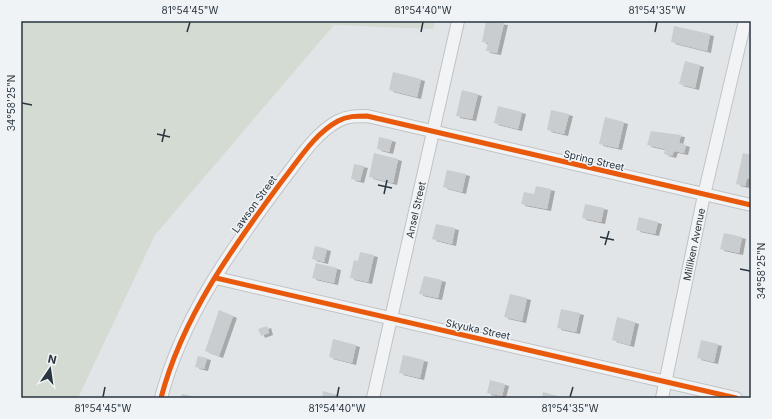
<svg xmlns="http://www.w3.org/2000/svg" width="772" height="419" font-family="Inter,sans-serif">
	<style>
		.green { fill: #d4dbd3 }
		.building { fill: #cacdcf; filter: url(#shadow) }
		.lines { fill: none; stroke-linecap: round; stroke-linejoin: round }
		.minor-casing { stroke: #c0c3c5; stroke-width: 14 }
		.minor { stroke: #f1f3f4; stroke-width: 12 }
		.cycleway-casing { stroke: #f0f3f6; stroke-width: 8 }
		.cycleway { stroke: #e8590c; stroke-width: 5 }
		.ticks { fill: none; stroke: #29353f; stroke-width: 1.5 }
		.labels { text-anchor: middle; stroke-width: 3; stroke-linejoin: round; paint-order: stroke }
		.street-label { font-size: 10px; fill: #29353f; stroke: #f0f3f6 }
		.neatline { fill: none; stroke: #29353f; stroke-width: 1.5 }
		.ticks-label { font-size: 10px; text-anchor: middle; fill: #29353f }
	</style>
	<defs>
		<filter id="shadow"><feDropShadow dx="4" dy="2" stdDeviation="0" flood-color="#0004"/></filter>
	</defs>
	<rect width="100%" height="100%" fill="#e2e5e7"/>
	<polygon class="green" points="21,21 435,21 433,29 334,25 155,235 78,398 21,398"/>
	<g class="building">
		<polygon points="486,21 504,23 497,53 486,51 488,43 482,42"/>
		<polygon points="674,26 710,34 707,51 671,42"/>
		<polygon points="685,61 700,65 695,88 679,84"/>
		<polygon points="393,72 421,79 417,97 389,90"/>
		<polygon points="462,90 478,94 472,119 456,116"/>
		<polygon points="498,106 522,112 518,129 494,123"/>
		<polygon points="551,110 569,114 564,134 547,130"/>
		<polygon points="605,117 624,122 618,148 599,144"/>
		<polygon points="651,131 681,135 679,143 686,145 684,153 674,151 672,156 664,154 665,149 647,145"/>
		<polygon points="379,137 392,140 389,152 377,149"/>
		<polygon points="374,153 398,159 393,183 369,177"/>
		<polygon points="743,153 751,155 751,179 747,178 745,186 736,184"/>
		<polygon points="354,164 364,166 360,181 351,179"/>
		<polygon points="447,170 466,174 462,192 443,187"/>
		<polygon points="536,186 551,189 547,209 521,204 524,192 534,194"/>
		<polygon points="585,204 604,208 601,222 582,218"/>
		<polygon points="639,217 658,222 655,234 636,230"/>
		<polygon points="436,224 455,228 452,244 432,239"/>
		<polygon points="724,233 742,237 739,253 720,249"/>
		<polygon points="315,246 327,249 324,262 312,259"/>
		<polygon points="360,252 374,255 368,282 350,278 354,260 358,261"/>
		<polygon points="316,263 337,268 334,283 312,278"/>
		<polygon points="424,276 442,280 438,298 419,294"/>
		<polygon points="510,294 527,298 522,321 504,317"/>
		<polygon points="561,309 580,313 576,332 557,328"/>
		<polygon points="219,310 233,316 219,356 205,351"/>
		<polygon points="617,317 635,322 630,345 612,340"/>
		<polygon points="267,326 269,333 261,336 258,329"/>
		<polygon points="333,339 356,345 352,363 329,357"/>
		<polygon points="701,340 718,344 714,362 697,358"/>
		<polygon points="403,355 424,360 420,378 399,373"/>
		<polygon points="198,356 207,358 204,369 195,367"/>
		<polygon points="490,380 505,384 502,396 487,393"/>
		<polygon points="323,391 345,397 345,398 322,398"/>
		<polygon points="543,392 561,397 561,398 542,398"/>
		<polygon points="182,394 197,397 197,398 181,398"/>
	</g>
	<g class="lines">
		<g class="minor-casing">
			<g id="minor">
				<polyline points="216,278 736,398"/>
				<path d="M161,398C182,317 233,247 282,181C298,161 314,134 338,121C347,116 356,116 367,116L751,205"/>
				<path id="s1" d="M373,398L458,21"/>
				<path id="s2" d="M662,398L704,195L745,21"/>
			</g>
		</g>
		<use href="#minor" class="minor"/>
		<g class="cycleway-casing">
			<g id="cycleway">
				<polyline points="216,278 736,398"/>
				<path d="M161,398C182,317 233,247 282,181C298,161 314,134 338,121C347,116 356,116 367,116L751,205"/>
			</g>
		</g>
		<use href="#cycleway" class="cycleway"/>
	</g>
	<path class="ticks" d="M187,32L190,22M421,32L423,22M655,32L657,22M22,103L32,105M157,134L170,137M162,142L165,129M378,185L392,188M384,194L387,180M600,237L614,240M605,245L609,231M740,269L750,271M103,397L105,387M337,397L339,387M570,397L573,387"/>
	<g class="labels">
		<g class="street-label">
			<text transform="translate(594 160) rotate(13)" y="4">Spring Street</text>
			<text transform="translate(254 204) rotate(-54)" y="4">Lawson Street</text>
			<text dy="4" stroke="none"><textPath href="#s1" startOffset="193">Ansel Street</textPath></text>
			<text dy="4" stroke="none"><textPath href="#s2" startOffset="157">Milliken Avenue</textPath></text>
			<text transform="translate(478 329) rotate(12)" y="4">Skyuka Street</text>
		</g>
	</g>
	<rect width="772" height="419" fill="none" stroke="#f0f3f6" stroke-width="44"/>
	<g transform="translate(50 369) rotate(13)" stroke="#f0f3f6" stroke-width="3" paint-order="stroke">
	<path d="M0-3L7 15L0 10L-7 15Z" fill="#29353f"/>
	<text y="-6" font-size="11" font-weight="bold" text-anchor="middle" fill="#29353f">N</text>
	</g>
	<rect x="22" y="22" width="728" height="375" class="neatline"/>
	<g class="ticks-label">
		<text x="190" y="14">81°54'45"W</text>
		<text x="423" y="14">81°54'40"W</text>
		<text x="657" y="14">81°54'35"W</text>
		<text transform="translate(11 103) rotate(-90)" y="4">34°58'25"N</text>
		<text transform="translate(761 271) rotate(-90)" y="4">34°58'25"N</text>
		<text x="103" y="412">81°54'45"W</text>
		<text x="337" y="412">81°54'40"W</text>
		<text x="570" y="412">81°54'35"W</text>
	</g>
</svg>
